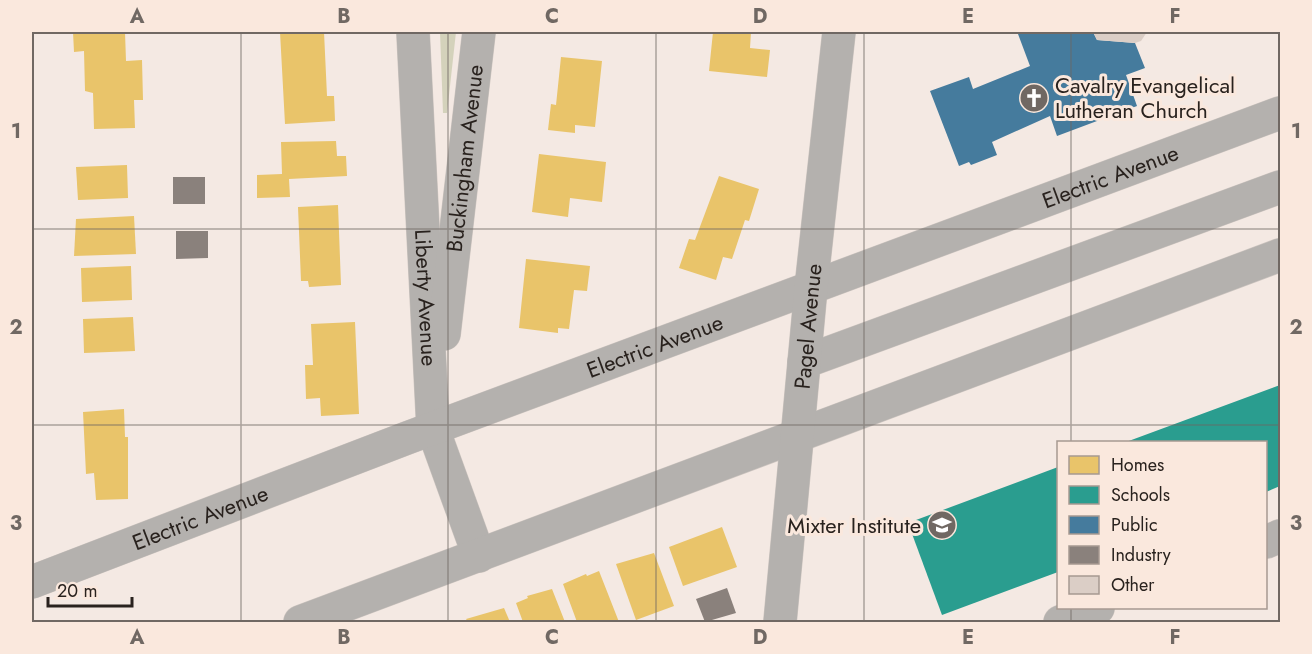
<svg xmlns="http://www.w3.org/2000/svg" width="1312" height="654" font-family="Jost,sans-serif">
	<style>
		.green { fill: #d4d2bb }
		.homes { fill: #e9c46a }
		.schools { fill: #2a9d8f }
		.public { fill: #457b9d }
		.industry { fill: #8a817c }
		.building { fill: #dbcec6 }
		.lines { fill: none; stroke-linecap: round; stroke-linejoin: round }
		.minor-casing { stroke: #cec6c1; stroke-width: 34 }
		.minor { stroke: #b4b1ae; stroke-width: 33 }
		.grid { fill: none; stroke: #706863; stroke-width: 1.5; stroke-opacity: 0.55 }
		.labels { text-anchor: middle; stroke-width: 6; stroke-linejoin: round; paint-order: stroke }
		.poi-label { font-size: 22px; fill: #29221e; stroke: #fae8dd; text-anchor: start }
		.street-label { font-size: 22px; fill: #29221e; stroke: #fae8dd }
		.neatline { fill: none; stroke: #706863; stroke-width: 2 }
		.grid-label { font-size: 20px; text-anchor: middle; font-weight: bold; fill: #706863 }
	</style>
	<rect width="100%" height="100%" fill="#f4e9e3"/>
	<polygon class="green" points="440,32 456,32 447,113 443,113"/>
	<g class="homes">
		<polygon points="73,32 125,32 126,61 142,60 143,100 134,100 135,128 94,129 93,93 85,91 84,51 74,52"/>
		<polygon points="280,32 324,32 327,96 334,96 335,121 285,124"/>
		<polygon points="713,32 751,32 750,48 770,50 767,77 709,71"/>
		<polygon points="561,57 602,61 595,127 575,125 575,133 548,130 551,104 556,105"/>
		<polygon points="336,141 337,156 346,156 347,176 289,179 290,197 257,198 257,175 282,174 281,142"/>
		<polygon points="539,154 606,162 602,202 570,198 568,217 532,212"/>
		<polygon points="127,165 128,198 78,200 76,167"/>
		<polygon points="719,176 759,189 749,221 745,220 732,259 723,257 716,280 679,268 689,239 695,240"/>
		<polygon points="338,205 341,285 309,287 308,281 301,281 298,207"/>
		<polygon points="134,216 136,254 74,256 76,219"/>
		<polygon points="526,259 590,266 587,291 574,290 569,329 558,328 558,333 519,328"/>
		<polygon points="131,266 132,300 82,302 81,268"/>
		<polygon points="133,317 135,351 84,353 83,319"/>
		<polygon points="355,322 359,414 321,416 320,398 306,399 305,365 313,365 311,324"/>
		<polygon points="124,409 125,437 128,437 128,499 96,500 94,473 86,474 83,412"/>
		<polygon points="722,527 737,567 683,586 669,547"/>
		<polygon points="654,553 674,606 636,620 616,564"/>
		<polygon points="599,571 619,622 577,622 563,584 586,574 587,576"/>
		<polygon points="552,589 565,622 523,622 516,603 528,598 527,596"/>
		<polygon points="504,608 510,622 468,622 466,619"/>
	</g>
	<g class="schools">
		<polygon points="1280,385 1280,486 1266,492 1266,442 1126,442"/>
		<polygon points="1058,467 1058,572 942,615 908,523"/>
	</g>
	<polygon class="public" points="1024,32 1093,32 1097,40 1135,43 1145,68 1126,75 1137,106 1057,136 1050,116 992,142 997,155 971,165 969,162 959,166 930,91 969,77 973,89 1030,66 1018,34"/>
	<g class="industry">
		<rect x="173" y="177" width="32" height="27"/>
		<polygon points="176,231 208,231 208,258 176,259"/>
		<polygon points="727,588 736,613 705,622 696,599"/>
	</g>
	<polygon class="building" points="1093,32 1147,32 1141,41 1135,43 1097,40"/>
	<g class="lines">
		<g class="minor-casing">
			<g id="minor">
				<path id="s1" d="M413,32L433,429L479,556"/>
				<path id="s2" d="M444,334L479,32"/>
				<polyline points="804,362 1280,187"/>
				<polyline points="1266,542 1280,536"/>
				<path id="s3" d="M32,582L407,438L1280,113"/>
				<polyline points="300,622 1280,255"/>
				<path id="s4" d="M780,622L811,288L839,32"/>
				<polyline points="1060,622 1098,608"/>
			</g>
		</g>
		<use href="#minor" class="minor"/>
	</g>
	<path class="grid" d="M241,32V622M448,32V622M656,32V622M864,32V622M1071,32V442M32,229H1280M32,425H1280M1071,608V622"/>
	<defs>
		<g id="church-disc" transform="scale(1.5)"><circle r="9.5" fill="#706863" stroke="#fae8dd"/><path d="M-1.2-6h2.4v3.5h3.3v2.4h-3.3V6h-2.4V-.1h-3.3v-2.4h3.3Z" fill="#fff"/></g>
		<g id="school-disc" transform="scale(1.5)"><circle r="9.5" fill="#706863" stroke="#fae8dd"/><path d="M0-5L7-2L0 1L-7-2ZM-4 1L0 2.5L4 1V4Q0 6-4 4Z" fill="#fff"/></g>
	</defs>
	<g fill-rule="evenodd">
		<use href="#church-disc" x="1034" y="98"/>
		<use href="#school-disc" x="942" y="525"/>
	</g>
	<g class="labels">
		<g class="poi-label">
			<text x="1055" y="93">Cavalry Evangelical<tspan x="1055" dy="25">Lutheran Church</tspan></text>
			<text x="921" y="533" text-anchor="end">Mixter Institute</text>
		</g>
		<g class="street-label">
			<text dy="8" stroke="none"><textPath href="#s2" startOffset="177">Buckingham Avenue</textPath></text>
			<text dy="8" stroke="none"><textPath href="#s3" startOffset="1152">Electric Avenue</textPath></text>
			<text dy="8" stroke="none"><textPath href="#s1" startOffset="266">Liberty Avenue</textPath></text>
			<text dy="8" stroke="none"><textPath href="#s4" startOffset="297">Pagel Avenue</textPath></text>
			<text dy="8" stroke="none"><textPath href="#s3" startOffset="666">Electric Avenue</textPath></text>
			<text dy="8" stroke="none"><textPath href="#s3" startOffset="180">Electric Avenue</textPath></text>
		</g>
	</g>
	<rect width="1312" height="654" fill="none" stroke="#fae8dd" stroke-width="66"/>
	<rect x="1057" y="441" width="210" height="168" fill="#fae8dd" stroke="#a69991" stroke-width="1.5"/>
	<rect x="1069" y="456" width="30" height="18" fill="#e9c46a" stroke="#a69991" stroke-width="1.5"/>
	<text x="1111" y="471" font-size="18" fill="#29221e">Homes</text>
	<rect x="1069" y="486" width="30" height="18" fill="#2a9d8f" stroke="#a69991" stroke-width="1.5"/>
	<text x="1111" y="501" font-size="18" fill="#29221e">Schools</text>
	<rect x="1069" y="516" width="30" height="18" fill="#457b9d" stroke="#a69991" stroke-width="1.5"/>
	<text x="1111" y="531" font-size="18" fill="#29221e">Public</text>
	<rect x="1069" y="546" width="30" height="18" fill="#8a817c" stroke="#a69991" stroke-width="1.5"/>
	<text x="1111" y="561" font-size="18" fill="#29221e">Industry</text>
	<rect x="1069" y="576" width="30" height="18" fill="#dbcec6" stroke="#a69991" stroke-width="1.5"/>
	<text x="1111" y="591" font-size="18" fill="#29221e">Other</text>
	<path d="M48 597v9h84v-9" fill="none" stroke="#29221e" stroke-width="3"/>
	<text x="57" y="597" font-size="18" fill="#29221e" stroke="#fae8dd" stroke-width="4.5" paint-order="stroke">20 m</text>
	<rect x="33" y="33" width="1246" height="588" class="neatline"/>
	<g class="grid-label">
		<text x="137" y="23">A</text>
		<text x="344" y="23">B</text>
		<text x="552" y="23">C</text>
		<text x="760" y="23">D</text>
		<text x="968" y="23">E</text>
		<text x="1175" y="23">F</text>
		<text x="16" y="138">1</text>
		<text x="1296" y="138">1</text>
		<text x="16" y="334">2</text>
		<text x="1296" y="334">2</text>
		<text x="16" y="530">3</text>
		<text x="1296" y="530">3</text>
		<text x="137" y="644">A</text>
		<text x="344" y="644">B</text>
		<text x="552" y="644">C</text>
		<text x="760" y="644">D</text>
		<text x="968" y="644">E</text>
		<text x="1175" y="644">F</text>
	</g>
</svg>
